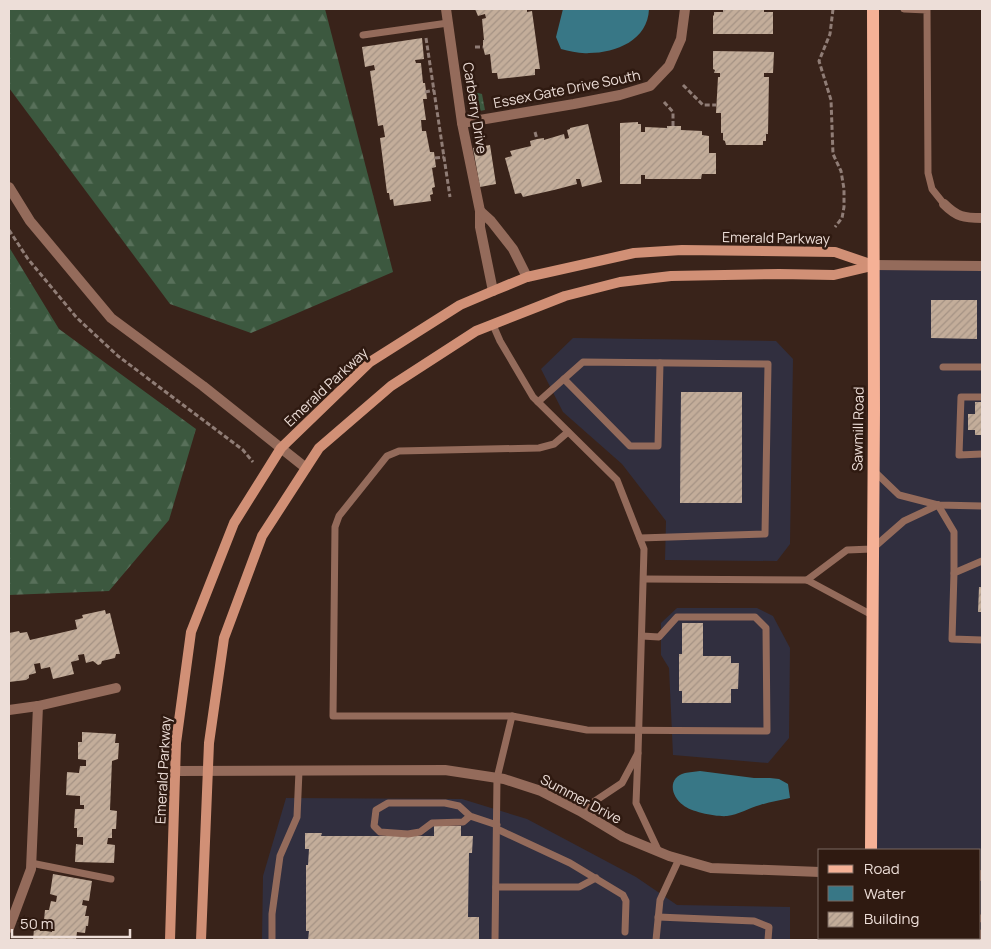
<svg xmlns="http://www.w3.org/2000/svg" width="991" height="949" font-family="Manrope,sans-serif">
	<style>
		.commercial { fill: #312f3f }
		.grass { fill: url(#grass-dots) }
		.forest { fill: url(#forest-firs) }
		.water { fill: #387786 }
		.building { fill: url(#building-hatch) }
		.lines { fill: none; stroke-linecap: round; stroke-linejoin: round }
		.path { stroke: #907d76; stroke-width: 3; stroke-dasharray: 5 2.5; stroke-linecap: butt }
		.lane { stroke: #946b5b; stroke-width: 7 }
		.street { stroke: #946b5b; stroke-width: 10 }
		.secondary { stroke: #d19076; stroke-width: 10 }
		.primary { stroke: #f5b196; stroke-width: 12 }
		.labels { text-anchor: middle; stroke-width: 5; stroke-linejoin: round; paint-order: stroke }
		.street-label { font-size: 14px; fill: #edded8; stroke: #2f1a11 }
	</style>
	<defs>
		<pattern id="grass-dots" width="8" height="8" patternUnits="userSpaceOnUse" patternTransform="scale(1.25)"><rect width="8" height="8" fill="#3c583f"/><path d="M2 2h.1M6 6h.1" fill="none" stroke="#58705a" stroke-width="1.8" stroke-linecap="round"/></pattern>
		<pattern id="forest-firs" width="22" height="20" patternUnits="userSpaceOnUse" patternTransform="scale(1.25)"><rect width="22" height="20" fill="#3c583f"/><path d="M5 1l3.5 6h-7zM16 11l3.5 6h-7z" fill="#58705a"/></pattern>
		<pattern id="building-hatch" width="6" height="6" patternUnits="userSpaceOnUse" patternTransform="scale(1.25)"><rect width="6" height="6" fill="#c3ad9a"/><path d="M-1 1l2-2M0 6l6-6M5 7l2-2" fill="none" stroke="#a49284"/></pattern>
	</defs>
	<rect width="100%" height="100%" fill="#39231a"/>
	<g class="commercial">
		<polygon points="873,265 982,266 982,940 872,940 872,938 980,938 980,850 871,850"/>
		<polygon points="573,338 776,341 793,359 790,544 777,561 665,560 666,521 622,464 563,412 541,369"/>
		<polygon points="677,608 757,608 773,616 790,648 789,738 768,763 673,755 669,668 661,655 661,623"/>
		<polygon points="286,798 462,799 527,819 636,877 677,905 790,907 790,940 262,940 263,876"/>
	</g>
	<path class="grass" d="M478,93L482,94L485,110L480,111C473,108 466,105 468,96Z"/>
	<g class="forest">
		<polygon points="9,9 325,9 393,272 251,333 170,304 9,88"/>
		<polygon points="9,247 59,329 196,429 169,520 109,591 9,595"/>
	</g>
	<g class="water">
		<path d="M563,9H649C648,40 616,53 589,53C580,54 570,51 561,49L556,37Z"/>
		<path d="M700,771L754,778H770L779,779L788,784L790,798C780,800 770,802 760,805C749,808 738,815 727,816C717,817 691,812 683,805C671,796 667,778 685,773C689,772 695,772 700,771Z"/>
	</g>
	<g class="building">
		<polygon points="475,9 527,9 527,12 532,11 540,69 535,69 535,75 498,79 497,73 492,73 490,54 485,55 483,47 483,40 484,40 482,19 486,18 485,14 478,16"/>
		<polygon points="723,9 764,9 764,12 773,12 773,34 713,34 713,16 714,15 714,12 723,12"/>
		<polygon points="422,38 424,59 415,60 416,63 421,63 423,83 425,83 427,99 423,99 426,120 421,120 422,131 426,131 430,152 434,152 436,167 432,168 435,187 432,188 433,194 430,195 431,201 394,206 393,199 390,200 389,193 387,193 380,138 385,137 383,125 378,126 370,71 375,70 374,65 365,67 362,47"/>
		<polygon points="713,51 774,52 773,73 764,73 764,77 769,77 768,134 766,134 766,141 763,141 763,145 726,145 725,141 723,140 723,133 721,133 721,113 716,113 718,77 720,77 720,73 714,73 715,70 713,69"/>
		<polygon points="638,122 638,124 641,124 641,132 645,132 645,127 667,128 667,126 681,126 681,130 702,131 702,135 709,136 709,153 716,153 716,174 702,174 701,179 645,179 645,175 641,175 641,184 620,184 620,123"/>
		<polygon points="588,124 602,182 582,187 580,179 576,179 577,184 554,190 523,197 521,193 515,194 505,158 512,156 510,151 531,146 530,141 537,139 544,138 544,140 564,134 565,139 569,138 567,130 570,129 570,128"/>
		<polygon points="490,145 496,184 480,187 473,148"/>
		<polygon points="931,300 977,300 977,339 931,338"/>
		<polygon points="681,392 742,392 742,503 680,503"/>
		<polygon points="975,402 982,402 982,435 975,435 975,430 968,430 968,414 975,414"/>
		<polygon points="979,587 982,587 982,612 978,612"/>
		<polygon points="105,610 106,614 110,613 120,654 116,654 115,658 102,661 101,664 98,665 93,661 86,663 84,654 78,655 79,660 71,662 74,674 53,679 50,667 41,669 40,663 34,664 36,673 29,675 29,678 26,680 9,682 9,633 19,631 20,633 27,632 30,640 77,629 75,620 83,618 82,615"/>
		<polygon points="682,623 703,623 703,656 731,656 731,663 739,663 738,689 731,689 731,703 682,703 682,691 679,691 679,654 682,654"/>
		<polygon points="82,732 116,734 115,743 119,743 118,759 112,761 110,810 117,811 116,829 112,829 112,838 108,838 107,844 115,845 114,863 75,862 76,844 83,845 83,837 77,837 77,828 74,828 75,809 84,809 84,805 80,805 80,796 66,795 67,772 79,773 80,766 86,766 86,760 78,759 78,742 82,742"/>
		<polygon points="434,826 461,826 461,836 473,836 472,853 469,853 468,917 479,917 479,940 308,940 309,931 306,931 306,865 308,865 309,849 305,849 305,833 322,833 321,836 434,836"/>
		<polygon points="53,874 92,881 89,901 83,900 82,905 87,906 85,916 89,916 88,926 86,926 85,933 77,932 76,940 33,940 34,929 52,932 52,930 44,928 45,920 44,920 45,910 49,910 51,901 56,902 57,896 50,894"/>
	</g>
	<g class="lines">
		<g class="path">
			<polyline points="833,9 830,34 819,61 831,100 833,154 841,171 844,189 844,207 842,218 835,227"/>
			<polyline points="426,38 450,197"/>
			<polyline points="475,47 483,47"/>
			<polyline points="683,85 703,105 716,105"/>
			<polyline points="425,92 434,90"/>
			<polyline points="664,102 673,112 673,126"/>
			<polyline points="535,132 537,139"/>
			<polyline points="435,158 444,157"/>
			<polyline points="9,230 28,259 77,318 118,356 243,450 253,462"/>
		</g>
		<g class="lane">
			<polyline points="904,9 927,10 928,173 932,189 944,204"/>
			<polyline points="363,35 448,23"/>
			<polyline points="493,325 500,341 533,397 617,480 644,549 638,753"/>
			<polyline points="943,367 982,367"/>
			<polyline points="564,379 630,446 658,446 660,363"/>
			<polyline points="982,397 961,397 959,455 982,454"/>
			<polyline points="538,402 583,362 768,364 765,534 640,538"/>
			<polyline points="873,470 899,495 938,505 982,506"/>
			<polyline points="938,505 954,532 954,573"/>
			<polyline points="982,561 954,573 952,639 982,640"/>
			<polyline points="644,579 807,580 872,615"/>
			<polyline points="807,580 847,550 872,549 904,521 938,505"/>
			<polyline points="512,716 333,716 335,527 339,516 387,456 399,451 539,448 554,444 568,432"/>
			<polyline points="580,811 622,783 638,753 636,803 659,852"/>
			<polyline points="470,816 463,822 432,823 420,832 408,834 380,832 374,826 376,810 388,803 445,803 459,806 470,816 497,825"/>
			<polyline points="497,829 570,863 623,895 626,901 625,932"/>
			<polyline points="31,863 111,879"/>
			<polyline points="496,887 579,887 596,878"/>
			<polyline points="658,917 754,921 769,927 768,940"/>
			<polyline points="980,918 982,919"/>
			<polyline points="980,936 982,933"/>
			<polyline points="929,938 929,940"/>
			<polyline points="272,940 272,914 280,856 297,817 299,771"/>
			<polyline points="495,940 497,778 512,716 587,730 767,731 766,628 755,617 677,617 659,637 642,636"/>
			<polyline points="656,940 660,900 679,859"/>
		</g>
		<g class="street">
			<polyline points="446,9 462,123 480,211 480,227 493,291"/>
			<polyline points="462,123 574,104 620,95 650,86 669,66 681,39 685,9"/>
			<polyline points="9,187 30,221 111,318 203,386 306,468"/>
			<path d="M944,204C957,217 964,218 982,218"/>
			<polyline points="480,211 491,221 513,249 527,277"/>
			<polyline points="873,265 982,266"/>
			<polyline points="9,710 38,706 116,688"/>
			<polyline points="175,771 445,770 504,779 541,791 580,811 623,837 669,856 711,868 820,872"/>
			<polyline points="980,875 982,876"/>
			<polyline points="9,928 31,869 38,706"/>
		</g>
		<g class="secondary">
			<polyline points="170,940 176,743 191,632 234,523 281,448 370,362 460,305 493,291 527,277 634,253 682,250 835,252 873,265"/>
			<polyline points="201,940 209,743 224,638 262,536 319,448 391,386 476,331 565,296 620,282 671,276 779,274 834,275 872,266"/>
		</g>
		<g class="primary">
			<polyline points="871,850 874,410 873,9"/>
			<polyline points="872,940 872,938"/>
		</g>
	</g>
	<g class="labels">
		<g class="street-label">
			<text transform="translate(567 89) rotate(-11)" y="5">Essex Gate Drive South</text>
			<text transform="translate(475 108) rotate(81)" y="5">Carberry Drive</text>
			<text transform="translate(776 238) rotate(1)" y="5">Emerald Parkway</text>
			<text transform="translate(326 387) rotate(-43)" y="5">Emerald Parkway</text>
			<text transform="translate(858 429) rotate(-89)" y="5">Sawmill Road</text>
			<text transform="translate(163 770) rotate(-87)" y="5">Emerald Parkway</text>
			<text transform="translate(581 799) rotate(28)" y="5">Summer Drive</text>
		</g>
	</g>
	<rect width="991" height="949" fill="none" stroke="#edded8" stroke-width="20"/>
	<rect x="818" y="849" width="162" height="90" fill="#2f1a11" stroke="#7b6861"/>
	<rect x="828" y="865" width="25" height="8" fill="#f5b196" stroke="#7b6861"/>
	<text x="864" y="874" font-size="15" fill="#edded8">Road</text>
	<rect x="828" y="886" width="25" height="15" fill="#387786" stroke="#7b6861"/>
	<text x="864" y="899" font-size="15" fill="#edded8">Water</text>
	<rect x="828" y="912" width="25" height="15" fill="url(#building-hatch)" stroke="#7b6861"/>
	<text x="864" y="924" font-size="15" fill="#edded8">Building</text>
	<path d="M12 929v8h118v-8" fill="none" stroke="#edded8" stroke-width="2.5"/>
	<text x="20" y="929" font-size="15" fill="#edded8" stroke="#2f1a11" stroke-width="4" paint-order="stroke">50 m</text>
</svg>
